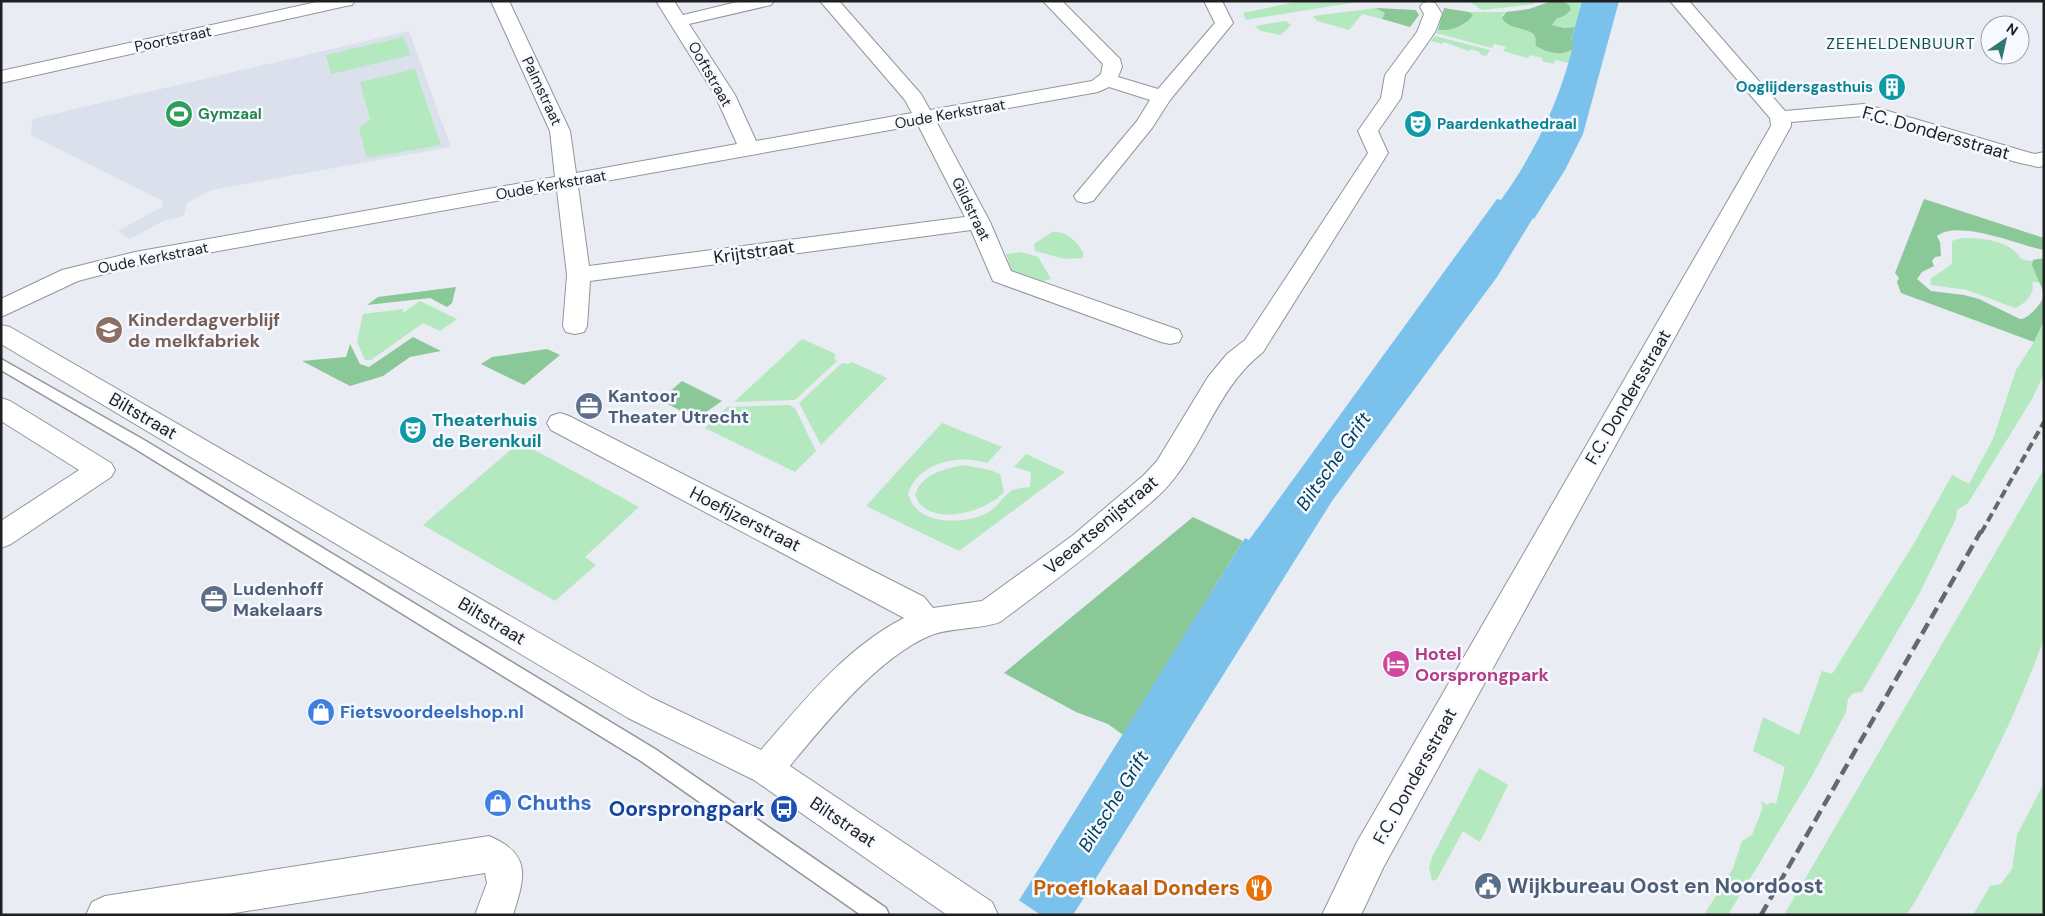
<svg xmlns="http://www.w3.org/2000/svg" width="2045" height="916" font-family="'DM Sans',sans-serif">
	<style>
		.built { fill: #dae1ed }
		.green { fill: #b4e8bf }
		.forest { fill: #8ac898 }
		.water { fill: #7ac2ec }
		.pier { fill: #e9ecf2 }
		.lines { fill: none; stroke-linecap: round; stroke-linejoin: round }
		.service-casing { stroke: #92959a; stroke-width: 3 }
		.minor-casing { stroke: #92959a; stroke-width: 2 }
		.tertiary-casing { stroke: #92959a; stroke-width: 2 }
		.service { fill: #fff; fill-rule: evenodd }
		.minor { fill: #fff; fill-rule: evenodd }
		.tertiary { fill: #fff; fill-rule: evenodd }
		.rail-far1 { stroke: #66686b; stroke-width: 4; stroke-dasharray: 9 4.5; stroke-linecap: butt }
		.rail { stroke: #66686b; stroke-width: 4.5; stroke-dasharray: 12 6; stroke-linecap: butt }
		.labels { text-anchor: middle; stroke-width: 5; stroke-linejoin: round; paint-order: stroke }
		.far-street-label { font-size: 15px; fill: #1e1f21; stroke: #f6f9ff }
		.far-culture-label { font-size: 15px; font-weight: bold; fill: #0d838f; stroke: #f6f9ff; text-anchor: end }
		.far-leisure-label { font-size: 15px; font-weight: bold; fill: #27864d; stroke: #f6f9ff; text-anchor: start }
		.far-neighbourhood-label { font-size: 16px; letter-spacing: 1px; fill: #124f4b; stroke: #f6f9ff }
		.street-label { font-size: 18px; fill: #1e1f21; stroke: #f6f9ff }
		.education-label { font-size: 18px; font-weight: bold; fill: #785e54; stroke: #f6f9ff; text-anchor: start }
		.service-label { font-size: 18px; font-weight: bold; fill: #4e5e75; stroke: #f6f9ff; text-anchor: start }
		.culture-label { font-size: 18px; font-weight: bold; fill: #0d838f; stroke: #f6f9ff; text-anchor: start }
		.hotel-label { font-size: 18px; font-weight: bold; fill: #b23c85; stroke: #f6f9ff; text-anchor: start }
		.shop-label { font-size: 18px; font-weight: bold; fill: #366cbe; stroke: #f6f9ff; text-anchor: start }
		.water-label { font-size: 19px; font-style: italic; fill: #02405c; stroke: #f6f9ff }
		.near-shop-label { font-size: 21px; font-weight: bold; fill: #366cbe; stroke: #f6f9ff; text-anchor: start }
		.near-transit-label { font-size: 21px; font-weight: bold; fill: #164399; stroke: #f6f9ff; text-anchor: end }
		.near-service-label { font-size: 21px; font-weight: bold; fill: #4e5e75; stroke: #f6f9ff; text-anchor: start }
		.near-food-label { font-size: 21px; font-weight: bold; fill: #c56008; stroke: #f6f9ff; text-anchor: end }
	</style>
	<rect width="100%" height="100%" fill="#e9ecf2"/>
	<polygon class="built" points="409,31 451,147 211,190 187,203 184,216 163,221 130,239 118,231 162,207 163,201 31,135 32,119"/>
	<g class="green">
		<polygon points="1300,1 1363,1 1251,19 1246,20 1243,13"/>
		<polygon points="1469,1 1533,1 1534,4 1482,10"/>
		<polygon points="1563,1 1582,1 1575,27 1564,28 1552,25 1556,19 1564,16 1569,5"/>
		<polygon points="1376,8 1385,13 1382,19 1362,14 1349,30 1317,21 1313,16"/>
		<path d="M1469,12H1506L1502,15L1513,27L1530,32L1535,37V41C1547,52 1557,59 1573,49L1569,63L1556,60L1553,64L1542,61V58L1530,55L1528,58L1503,51L1506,47L1494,44L1492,48L1436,33L1438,30L1443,31Z"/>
		<polygon points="1286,21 1291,25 1281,35 1261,31 1255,26"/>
		<polygon points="1435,36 1490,50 1486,56 1479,54 1480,52 1471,49 1469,51 1444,42 1442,44 1431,41"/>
		<polygon points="403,37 411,55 331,74 326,55"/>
		<polygon points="415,69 441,145 367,158 359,128 370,119 360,82"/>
		<path d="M1052,232C1065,230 1078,242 1083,253V258L1065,259L1035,251L1034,244Z"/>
		<path d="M1962,238C1983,238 2010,240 2021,259L2044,264V283L2032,282C2036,293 2025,304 2015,308L1967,290L1931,285L1930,279L1948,267L1952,263V241Z"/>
		<polygon points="1021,252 1038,257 1051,279 1040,282 1012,271 1006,254"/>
		<polygon points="420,301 457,319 440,331 423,323 371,360 365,360 357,342 363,314 403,309 403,313"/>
		<polygon points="2044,321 2044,374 2032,399 1968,503 1957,510 1956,519 1919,594 1862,692 1853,693 1848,699 1846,712 1812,776 1728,915 1704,915 1733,868 1742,841 1752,835 1763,807 1760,801 1768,805 1770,802 1776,804 1785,767 1753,751 1763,717 1799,735 1822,671 1832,674 1913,545 1952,475 1969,484 1993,439 2016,370 2034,342"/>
		<polygon points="802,339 836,354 834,358 837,361 795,400 734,402"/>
		<polygon points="852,362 887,378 821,445 799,403 842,363 848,364"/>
		<polygon points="789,405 795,408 816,451 795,472 705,428 727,407"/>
		<path d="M942,423L1002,447L987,463C959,454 918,462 908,494C916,525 960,525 985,514C997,509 1001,498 1011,491C1015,488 1024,488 1030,487L1031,472L1014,467L1026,454L1065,472L959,551L866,506Z"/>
		<polygon points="520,442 639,507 585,557 596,565 555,601 423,525"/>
		<path d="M963,465L990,470L1000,474L1004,492C988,510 941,525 921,505C918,503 917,498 915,495C922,474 943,469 963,465Z"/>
		<path d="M2044,469V638C2011,732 1962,818 1913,905L1906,915H1784Z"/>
		<polygon points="1479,768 1508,785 1480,842 1463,831 1437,879 1432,881 1429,868 1432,857"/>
		<polygon points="2044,783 2044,910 2042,915 1973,915 1990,886 2001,884 2012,869 2017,835"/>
	</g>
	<g class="forest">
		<path d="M1552,1H1563L1569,5L1571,10L1564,16L1556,19L1552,25L1564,28L1575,27L1571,40L1575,42L1573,49C1560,57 1549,53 1536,46C1535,43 1536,40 1535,37C1531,27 1509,31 1502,18L1506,12L1529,9Z"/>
		<polygon points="1376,8 1416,10 1419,15 1410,27 1382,19 1385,13"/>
		<path d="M1444,8L1469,12L1473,15C1466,25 1450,32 1438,30Z"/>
		<path d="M1924,199L2044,238V250C2018,245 1959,219 1937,236L1940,242L1941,256L1935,257L1932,261L1934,266L1922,272L1917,279L1931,291L1964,295L1979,299L2020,319C2028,319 2042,304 2044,295V321L2034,342L1901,293L1897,282L1899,278L1895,273Z"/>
		<polygon points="2044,258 2044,293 2032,265 2033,260"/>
		<polygon points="456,287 452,303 447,307 430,298 367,305 378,297"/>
		<polygon points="413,337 441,351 410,357 383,376 350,386 302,361 346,357 350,344 360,364 369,367"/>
		<polygon points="547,349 560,355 524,385 481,364 492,357"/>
		<polygon points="682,381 722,401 696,419 660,400"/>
		<polygon points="1193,517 1243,541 1123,735 1108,724 1076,712 1004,673"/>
	</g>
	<path class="water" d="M1582,1H1619L1583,134L1565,170L1534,219L1533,218L1497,277L1332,501L1073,915H1010L1245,538L1249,540L1497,199L1501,200C1536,151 1560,100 1574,42L1571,41Z"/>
	<polygon class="pier" points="1017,899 1041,915 1008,915"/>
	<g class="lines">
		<g class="service-casing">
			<polygon id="service" points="1,359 144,440 655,749 886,908 889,915 861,915 641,761 134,448 1,370"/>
		</g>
		<g class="minor-casing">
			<g id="minor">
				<polygon points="321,1 355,1 352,5 346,6 1,83 1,71"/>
				<path d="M491,1H509L570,131L576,173L737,144L715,95L656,1H674L683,15L741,1H774L771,5L689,24L735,95L756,141L912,113L905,100L820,1H839L921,94L930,110L1092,81L1101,74L1103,64L1043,1H1062L1120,59L1122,67L1118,77L1158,89L1215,23L1204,1H1222L1233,23L1170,100L1152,128L1093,201L1085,203L1077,201L1074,196L1137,121L1150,100L1109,87L1098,92L936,121L990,222L1011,271L1179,330L1182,336L1179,342L1170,344L1161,342L993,281L971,230L590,281L587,326L584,332L575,334L566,332L563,326L567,275L557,190L135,266L78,281L1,317V299L62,270L135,252L555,177L550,131ZM918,125L965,217L589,266L578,186Z"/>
				<polygon points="1670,1 1689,1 1785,111 1864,104 2027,152 2035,154 2044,152 2044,166 2038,167 2016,162 1863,116 1791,122 1791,126 1383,868 1361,915 1322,915 1357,842 1771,126 1770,118"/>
				<path d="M1429,2L1435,3L1442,14L1435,32L1405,75L1401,98L1378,131L1388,153L1263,352C1220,386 1208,434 1176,476C1163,494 1145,507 1129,521C1087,557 1044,589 1000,622C978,630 949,627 929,636C872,661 818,733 778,780L766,785L754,780L749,769L754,758C799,707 843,649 904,618L551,430L547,423L551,416L560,413L569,416L924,597L933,608L982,601L1072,536L1144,475L1157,461L1208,377L1227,354L1245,340L1368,153L1358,131L1381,98L1385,75L1417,32L1424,14L1420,7L1423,3Z"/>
				<polygon points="1,398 10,401 111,463 115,470 111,477 11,544 1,548 1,521 79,470 1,421"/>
				<path d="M489,836C532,854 525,877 513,915H475L487,883L485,873L222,915H86L92,902L105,896Z"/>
			</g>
		</g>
		<g class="tertiary-casing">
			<polygon id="tertiary" points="1,325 10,327 652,698 778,758 992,902 998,915 947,915 754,780 628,718 1,344"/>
		</g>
		<use href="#service" class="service"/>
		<use href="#minor" class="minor"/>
		<use href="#tertiary" class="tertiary"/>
		<polyline class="rail-far1" points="1981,533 2044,422"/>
		<polyline class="rail" points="1761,915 1981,531"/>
	</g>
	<defs>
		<g id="building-disc" transform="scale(1.4375)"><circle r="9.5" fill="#0f9aa8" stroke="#f6f9ff"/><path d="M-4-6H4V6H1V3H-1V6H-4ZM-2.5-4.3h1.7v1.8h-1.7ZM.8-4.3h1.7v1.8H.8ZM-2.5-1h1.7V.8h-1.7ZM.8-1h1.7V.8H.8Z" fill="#fff"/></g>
		<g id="stadium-disc" transform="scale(1.4375)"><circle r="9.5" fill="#2e9e5b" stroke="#f6f9ff"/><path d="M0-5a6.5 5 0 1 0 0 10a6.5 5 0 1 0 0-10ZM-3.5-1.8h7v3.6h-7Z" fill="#fff"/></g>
		<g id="theatre-disc" transform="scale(1.4375)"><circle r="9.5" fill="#0f9aa8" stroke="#f6f9ff"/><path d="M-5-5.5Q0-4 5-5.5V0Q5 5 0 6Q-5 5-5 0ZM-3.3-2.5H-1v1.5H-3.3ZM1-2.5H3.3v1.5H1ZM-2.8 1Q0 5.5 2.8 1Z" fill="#fff"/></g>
		<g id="school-disc" transform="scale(1.4375)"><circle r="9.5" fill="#8d6e63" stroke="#f6f9ff"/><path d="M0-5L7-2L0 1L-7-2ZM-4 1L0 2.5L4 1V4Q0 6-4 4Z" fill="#fff"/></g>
		<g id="office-disc" transform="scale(1.4375)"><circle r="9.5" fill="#5c6f8a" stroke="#f6f9ff"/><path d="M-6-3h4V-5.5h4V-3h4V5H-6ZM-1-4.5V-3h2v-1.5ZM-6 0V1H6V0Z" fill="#fff"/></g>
		<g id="hotel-disc" transform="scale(1.4375)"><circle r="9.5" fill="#d1479c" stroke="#f6f9ff"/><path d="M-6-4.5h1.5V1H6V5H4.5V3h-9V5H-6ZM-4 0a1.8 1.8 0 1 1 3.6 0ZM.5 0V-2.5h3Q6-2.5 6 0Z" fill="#fff"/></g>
		<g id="shop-disc" transform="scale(1.4375)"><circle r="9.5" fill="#3f7fe0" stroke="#f6f9ff"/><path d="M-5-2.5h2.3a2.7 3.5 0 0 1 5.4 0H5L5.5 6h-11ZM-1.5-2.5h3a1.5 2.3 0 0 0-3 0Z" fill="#fff"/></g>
		<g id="bus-disc" transform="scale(1.4375)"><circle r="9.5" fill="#1a4fb4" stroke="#f6f9ff"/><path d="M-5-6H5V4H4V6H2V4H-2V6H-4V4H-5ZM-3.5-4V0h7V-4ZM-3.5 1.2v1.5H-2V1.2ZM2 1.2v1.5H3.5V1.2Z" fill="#fff"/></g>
		<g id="civic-disc" transform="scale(1.4375)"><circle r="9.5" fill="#5c6f8a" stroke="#f6f9ff"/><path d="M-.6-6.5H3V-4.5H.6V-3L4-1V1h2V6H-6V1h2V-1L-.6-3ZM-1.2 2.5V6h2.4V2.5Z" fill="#fff"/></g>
		<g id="restaurant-disc" transform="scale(1.4375)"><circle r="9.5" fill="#e8710a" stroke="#f6f9ff"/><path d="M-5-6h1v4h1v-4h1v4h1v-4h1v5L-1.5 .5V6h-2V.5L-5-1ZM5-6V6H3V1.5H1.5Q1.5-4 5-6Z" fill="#fff"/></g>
	</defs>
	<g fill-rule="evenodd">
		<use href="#building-disc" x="1892" y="87"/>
		<use href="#stadium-disc" x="179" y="114"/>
		<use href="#theatre-disc" x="1418" y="124"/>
		<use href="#school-disc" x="109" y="330"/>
		<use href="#office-disc" x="589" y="406"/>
		<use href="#theatre-disc" x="413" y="430"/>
		<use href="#office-disc" x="214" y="599"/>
		<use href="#hotel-disc" x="1396" y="664"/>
		<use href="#shop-disc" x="321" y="712"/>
		<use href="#shop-disc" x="498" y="803"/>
		<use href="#bus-disc" x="784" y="809"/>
		<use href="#civic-disc" x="1488" y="886"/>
		<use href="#restaurant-disc" x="1259" y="888"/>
	</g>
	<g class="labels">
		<g class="far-street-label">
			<text transform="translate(173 39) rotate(-12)" y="5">Poortstraat</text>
			<text transform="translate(710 74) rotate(60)" y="5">Ooftstraat</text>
			<text transform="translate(542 91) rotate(65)" y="5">Palmstraat</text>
			<text transform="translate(950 114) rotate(-10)" y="5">Oude Kerkstraat</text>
			<text transform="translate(551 185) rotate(-10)" y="5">Oude Kerkstraat</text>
			<text transform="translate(971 209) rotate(64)" y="5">Gildstraat</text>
			<text transform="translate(153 258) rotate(-11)" y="5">Oude Kerkstraat</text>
		</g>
		<g class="far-culture-label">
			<text x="1873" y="92">Ooglijdersgasthuis</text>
			<text x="1437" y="129" text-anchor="start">Paardenkathedraal</text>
		</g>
		<g class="far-leisure-label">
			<text x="198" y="119">Gymzaal</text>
		</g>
		<g class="far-neighbourhood-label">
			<text x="1901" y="49">ZEEHELDENBUURT</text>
		</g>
		<g class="street-label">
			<text transform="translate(1936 133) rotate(16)" y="6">F.C. Dondersstraat</text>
			<text transform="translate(754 252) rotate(-8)" y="6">Krijtstraat</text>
			<text transform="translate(1628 397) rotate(-60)" y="6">F.C. Dondersstraat</text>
			<text transform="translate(143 416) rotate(30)" y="6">Biltstraat</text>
			<text transform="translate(745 519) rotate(27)" y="6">Hoefijzerstraat</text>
			<text transform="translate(1101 525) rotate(-40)" y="6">Veeartsenijstraat</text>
			<text transform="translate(492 621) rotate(31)" y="6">Biltstraat</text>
			<text transform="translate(1415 776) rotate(-61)" y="6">F.C. Dondersstraat</text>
			<text transform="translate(843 822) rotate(34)" y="6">Biltstraat</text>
		</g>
		<g class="education-label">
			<text x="128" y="326">Kinderdagverblijf<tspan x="128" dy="21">de melkfabriek</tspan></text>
		</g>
		<g class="service-label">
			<text x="608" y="402">Kantoor<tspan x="608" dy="21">Theater Utrecht</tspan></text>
			<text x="233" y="595">Ludenhoff<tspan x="233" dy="21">Makelaars</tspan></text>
		</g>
		<g class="culture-label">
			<text x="432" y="426">Theaterhuis<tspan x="432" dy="21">de Berenkuil</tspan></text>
		</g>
		<g class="hotel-label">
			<text x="1415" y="660">Hotel<tspan x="1415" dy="21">Oorsprongpark</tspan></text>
		</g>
		<g class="shop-label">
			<text x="340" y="718">Fietsvoordeelshop.nl</text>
		</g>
		<g class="water-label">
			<text transform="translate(1333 461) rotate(-55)" y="7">Biltsche Grift</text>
			<text transform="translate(1113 801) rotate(-58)" y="7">Biltsche Grift</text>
		</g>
		<g class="near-shop-label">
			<text x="517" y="810">Chuths</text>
		</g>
		<g class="near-transit-label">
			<text x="765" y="816">Oorsprongpark</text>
		</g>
		<g class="near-service-label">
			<text x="1507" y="893">Wijkbureau Oost en Noordoost</text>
		</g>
		<g class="near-food-label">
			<text x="1240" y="895">Proeflokaal Donders</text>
		</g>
	</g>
	<rect width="2045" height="916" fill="none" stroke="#1e1f21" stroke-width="5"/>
	<g transform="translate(2005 40) rotate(34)"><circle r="24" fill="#f6f9ff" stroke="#a0a2a6"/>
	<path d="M0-4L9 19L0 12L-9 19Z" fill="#2f7873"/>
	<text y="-8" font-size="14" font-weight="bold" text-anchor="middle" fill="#1e1f21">N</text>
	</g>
</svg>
